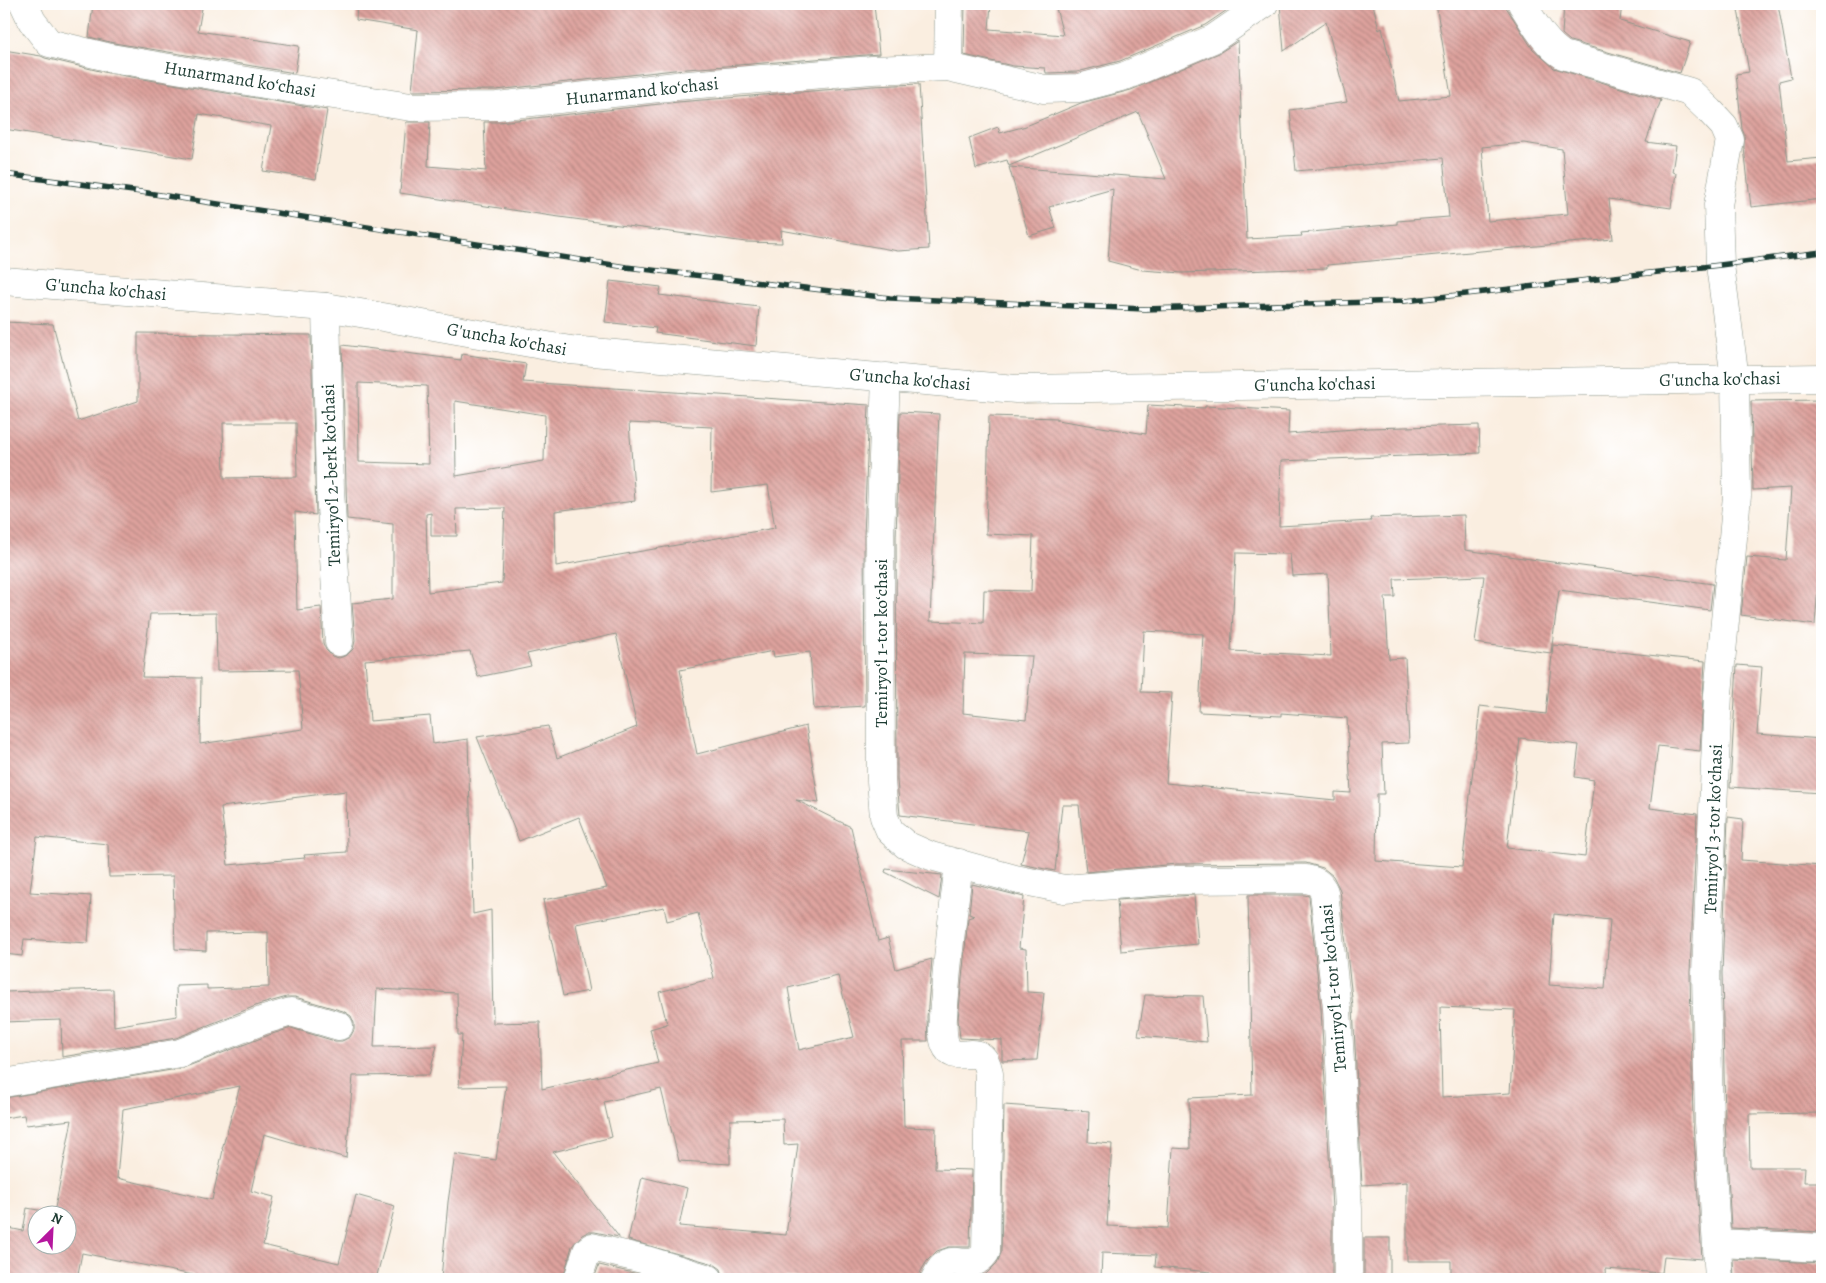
<svg xmlns="http://www.w3.org/2000/svg" width="1826" height="1283" font-family="Alegreya,serif">
	<style>
		.building { fill: url(#building-back-hatch); fill-rule: evenodd }
		.lines { fill: none; stroke-linecap: round; stroke-linejoin: round }
		.street-casing { stroke: #8c968a; stroke-width: 29 }
		.secondary-casing { stroke: #8c968a; stroke-width: 29 }
		.street { stroke: #fff; stroke-width: 28 }
		.secondary { stroke: #fff; stroke-width: 28 }
		.rail-casing { stroke: #1f3d34; stroke-width: 5.5 }
		.rail { stroke: #fff; stroke-width: 4; stroke-dasharray: 11; stroke-linecap: butt }
		.labels { text-anchor: middle; stroke-width: 4; stroke-linejoin: round; paint-order: stroke }
		.street-label { font-size: 18px; fill: #1f3d34; stroke: #fff }
	</style>
	<defs>
		<pattern id="building-back-hatch" width="6" height="6" patternUnits="userSpaceOnUse" patternTransform="scale(1.25)"><rect width="6" height="6" fill="#dea29d"/><path d="M-1 5l2 2M0 0l6 6M5-1l2 2" fill="none" stroke="#b38581"/></pattern>
	</defs>
	<rect width="100%" height="100%" fill="#fff"/>
	<filter id="ink" filterUnits="userSpaceOnUse"><feTurbulence type="fractalNoise" baseFrequency=".02" numOctaves="2"/><feDisplacementMap in="SourceGraphic" scale="10" xChannelSelector="R" yChannelSelector="G"/><feConvolveMatrix kernelMatrix="1 2 1 2 8 2 1 2 1" color-interpolation-filters="sRGB"/></filter>
	<filter id="wash" filterUnits="userSpaceOnUse"><feTurbulence type="fractalNoise" baseFrequency=".0096" numOctaves="4" result="noise"/><feDisplacementMap in="SourceGraphic" scale="20" xChannelSelector="R" yChannelSelector="G"/><feGaussianBlur stdDeviation="1.12" result="paint"/><feColorMatrix in="noise" values="0 0 0 0 0 0 0 0 0 0 0 0 0 0 0 0 0 1.4 0 .05"/><feComposite in="paint" operator="in"/></filter>
	<g filter="url(#wash)">
		<rect width="100%" height="100%" fill="#faeee0"/>
		<g id="blocks">
			<g class="building">
				<polygon points="93,4 174,4 202,8 198,31 299,46 295,73 114,43 89,37"/>
				<polygon points="357,4 874,4 879,54 674,70 496,90 412,91 418,30 356,20"/>
				<polygon points="965,4 991,4 989,29 1063,35 1055,4 1236,4 1205,25 1120,61 1077,72 1046,73 1045,68 1013,66 964,55"/>
				<path d="M1280,4H1373L1379,30L1382,28L1399,101L1451,96L1436,4H1504L1532,48L1554,68L1661,100L1646,142L1676,146L1672,172L1676,173L1671,208L1609,199L1613,239L1327,265V268L1182,273L1142,270L1108,261L1113,189L1049,207L1056,228L1029,236L1009,167L1166,179L1138,112L1009,166L1007,160L976,169L969,138L998,127L1000,133L1026,126L1081,103L1131,90L1219,53L1238,41L1247,239L1302,236L1301,233L1397,224V221L1449,217L1443,158L1296,171L1290,110L1347,102L1326,22L1284,51ZM1524,143L1562,149L1568,214L1488,221L1482,147Z"/>
				<polygon points="1564,4 1622,4 1620,21 1690,42 1680,73 1570,41 1562,34"/>
				<polygon points="1737,4 1778,4 1791,78 1779,81 1788,161 1822,158 1822,199 1751,207 1744,148 1744,134 1742,129 1736,74 1749,72"/>
				<polygon points="4,50 41,56 45,58 108,73 327,110 316,179 263,171 271,126 199,114 192,159 4,129"/>
				<polygon points="919,84 929,249 898,251 781,230 782,243 746,242 552,216 400,193 406,122 430,122 428,166 486,171 484,122 499,122 678,102 873,86"/>
				<polygon points="610,281 661,287 659,295 759,307 756,346 655,333 656,328 605,322"/>
				<path d="M4,322L53,324L78,421L138,401V333L311,335L316,515L295,512L297,610L321,607L323,643L326,650L332,656L339,658L347,655L353,649L355,641L352,603L393,599V524L347,519L342,345L461,360L462,354L526,364L523,382L869,405L864,537L865,706L814,709L810,652L774,657L773,651L680,670L697,754L806,726L819,803L796,800L851,827L878,941L888,938L896,969L932,959L927,1017L928,1041H902L904,1127L936,1128L935,1169L972,1170L970,1247H949L937,1251L927,1261L921,1271L919,1279H814L785,1277V1279H724L721,1269L714,1264L628,1240L642,1177L687,1188L679,1226L786,1235L798,1144L784,1145L783,1119L730,1120V1164L679,1161L661,1089L604,1102L612,1137L553,1152L619,1237L595,1232H588L582,1235L572,1246L563,1279H441L448,1202L455,1154L496,1160L506,1086L459,1087L462,1035H458L457,993L377,989L374,1047L437,1046L429,1075L353,1076L346,1158L264,1134L251,1191L274,1197L263,1245L339,1263L356,1195L395,1206L376,1279H192L193,1275L82,1253L77,1279H4V1227L23,1231L27,1208L54,1213L72,1120L26,1125L24,1115L4,1118V1098L183,1068L269,1035L291,1028L335,1041H342L350,1037L354,1030V1023L351,1016L343,1011L295,997H287L258,1005L176,1038L62,1057L61,1020L4,1022V992L113,989L114,1026L177,1016L176,986L207,985V989L269,987L268,932L206,933V951L175,949L173,876L109,877L108,844L37,837L30,892L91,896L88,943L24,939L22,956L4,954ZM358,383L427,386L429,464L359,462ZM455,401L545,415L544,461L456,476ZM223,423H296L297,477L224,478ZM629,423L712,427L711,492L768,485L775,528L556,566L555,511L635,501ZM505,508L502,583L428,592L426,514L431,513V536H457L456,509ZM216,613L217,671L298,670L303,729L200,744L201,678L142,677L150,614ZM616,634L637,727L557,758L548,726L477,737L519,841L579,817L607,888L543,900L563,996L589,991L576,924L664,907L667,921L698,913L714,978L659,992L667,1024L650,1029L658,1063L542,1089L540,1022L493,1023L491,910L473,914L468,739L433,744L430,716L370,721L365,660L470,651L478,677L531,666L527,654ZM346,791L347,852L304,855L305,858L228,865L221,807ZM838,976L854,1037L799,1050L788,988ZM240,1086L222,1149L223,1150L212,1200L117,1178L123,1109ZM38,1216H68V1246H38Z"/>
				<polygon points="1822,400 1822,562 1820,562 1815,625 1741,615 1747,557 1786,560 1791,488 1753,490 1751,401"/>
				<path d="M1148,405L1205,408V406L1289,411L1288,434L1368,428L1479,425L1480,453L1281,461L1279,526L1371,521L1370,518L1464,515L1465,550L1713,584L1710,610L1559,590L1551,653L1475,643L1484,576L1394,579L1395,597H1385L1389,659L1405,658L1409,743L1382,744L1384,794H1377L1376,861L1462,867L1480,706L1546,714L1553,645L1705,661L1700,751L1658,746L1650,808L1697,814L1690,973L1693,1122L1702,1259L1664,1256L1662,1273L1605,1269L1606,1279H1451V1261H1407V1182L1362,1185L1353,1007L1340,890L1333,876L1323,868L1306,863L1177,864L1086,872L1079,805H1062L1055,871L1021,864L1029,831L900,815L897,780L896,537L900,412L939,414L930,621L983,623L984,590L1031,591L1033,536L986,534L989,416L1057,418V420L1146,434ZM1236,553L1290,554L1292,576L1328,574L1331,656L1231,651ZM1144,631L1203,634L1199,712L1281,716V713L1347,718L1351,793L1335,792V800L1166,783L1172,693L1141,692ZM965,654L1032,656L1026,720L963,713ZM1520,738L1579,745L1575,777L1594,780L1585,857L1507,848ZM1554,914L1610,920L1605,989L1549,985ZM1440,1007L1515,1010L1510,1093L1442,1097Z"/>
				<polygon points="1737,665 1762,667 1757,734 1822,739 1822,793 1730,787"/>
				<polygon points="1728,817 1743,819 1741,860 1822,866 1822,1113 1749,1114 1750,1167 1805,1167 1804,1182 1822,1182 1822,1232 1731,1228 1725,1121 1722,973"/>
				<polygon points="886,869 942,875 939,899 885,872"/>
				<polygon points="972,884 1024,897 1019,948 1026,949 1027,992 1044,993 1037,1060 1002,1061 1002,1040 960,1038 958,1019 968,918 974,916 969,914"/>
				<polygon points="1194,895 1198,944 1121,951 1117,900"/>
				<polygon points="1248,895 1304,895 1309,896 1321,1009 1332,1209 1332,1279 1210,1279 1211,1272 1155,1267 1156,1255 1102,1253 1101,1279 953,1279 955,1278 974,1278 986,1274 997,1263 1001,1253 1004,1105 1089,1111 1088,1142 1112,1144 1107,1226 1168,1228 1173,1148 1190,1149 1189,1098 1252,1095"/>
				<polygon points="1145,995 1203,996 1207,1042 1138,1036"/>
				<rect x="1364" y="1238" width="26" height="41"/>
				<polygon points="1733,1259 1822,1263 1822,1279 1734,1279"/>
				<polygon points="599,1265 642,1275 656,1279 594,1279"/>
			</g>
		</g>
	</g>
	<g filter="url(#ink)">
		<use href="#blocks" fill-opacity="0" stroke="#8c968a" stroke-width="1"/>
		<g class="lines">
			<g class="street-casing">
				<g id="street">
					<polyline points="24,4 32,21 49,43 111,58 288,88 411,107 497,106 676,86 872,70 948,67 1044,89 1079,88 1125,76 1213,39 1264,4"/>
					<path d="M1522,4C1534,22 1544,43 1563,55L1690,92L1710,111L1724,126L1730,140L1718,205L1720,265L1735,379L1737,496L1718,694L1706,973L1709,1122L1719,1279"/>
					<polyline points="948,67 949,4"/>
					<polyline points="326,307 330,490 339,642"/>
					<path d="M886,377L880,537L881,781L884,817L890,831L906,845L931,856L1015,879L1064,889L1177,880L1306,879C1316,881 1320,883 1324,892L1337,1008L1348,1209V1279"/>
					<polyline points="4,1083 180,1053 264,1020 291,1012 339,1026"/>
					<polyline points="1718,1243 1822,1248"/>
					<polyline points="578,1279 587,1251 592,1247 646,1260 709,1279"/>
					<path d="M935,1279C951,1243 967,1279 986,1252L989,1074C983,1035 955,1070 945,1044C940,1028 944,1009 945,994C948,950 954,907 959,863"/>
				</g>
			</g>
			<g class="secondary-casing">
				<polyline id="secondary" points="4,281 326,307 570,350 1016,389 1822,378"/>
			</g>
			<use href="#street" class="street"/>
			<use href="#secondary" class="secondary"/>
			<g class="rail-casing">
				<polyline id="rail" points="4,174 141,192 626,267 890,298 1145,309 1405,301 1720,265 1822,252"/>
			</g>
			<use href="#rail" class="rail"/>
		</g>
	</g>
	<g class="labels">
		<g class="street-label">
			<text transform="translate(240 79) rotate(9)" y="6">Hunarmand koʻchasi</text>
			<text transform="translate(642 91) rotate(-6)" y="6">Hunarmand koʻchasi</text>
			<text transform="translate(106 289) rotate(5)" y="6">G'uncha ko'chasi</text>
			<text transform="translate(507 339) rotate(10)" y="6">G'uncha ko'chasi</text>
			<text transform="translate(910 379) rotate(5)" y="6">G'uncha ko'chasi</text>
			<text transform="translate(1720 379) rotate(-1)" y="6">G'uncha ko'chasi</text>
			<text transform="translate(1315 384) rotate(-1)" y="6">G'uncha ko'chasi</text>
			<text transform="translate(331 475) rotate(-92)" y="6">Temiryoʻl 2-berk koʻchasi</text>
			<text transform="translate(881 643) rotate(-90)" y="6">Temiryoʻl 1-tor koʻchasi</text>
			<text transform="translate(1713 829) rotate(-88)" y="6">Temiryoʻl 3-tor koʻchasi</text>
			<text transform="translate(1333 988) rotate(-95)" y="6">Temiryoʻl 1-tor koʻchasi</text>
		</g>
	</g>
	<rect width="1826" height="1283" fill="none" stroke="#fff" stroke-width="20"/>
	<g transform="translate(52 1230) rotate(24)"><circle r="24" fill="#ffffff" stroke="#a5b1ae"/>
	<path d="M0-4L9 19L0 12L-9 19Z" fill="#b5179e"/>
	<text y="-8" font-size="14" font-weight="bold" text-anchor="middle" fill="#1f3d34">N</text>
	</g>
</svg>
